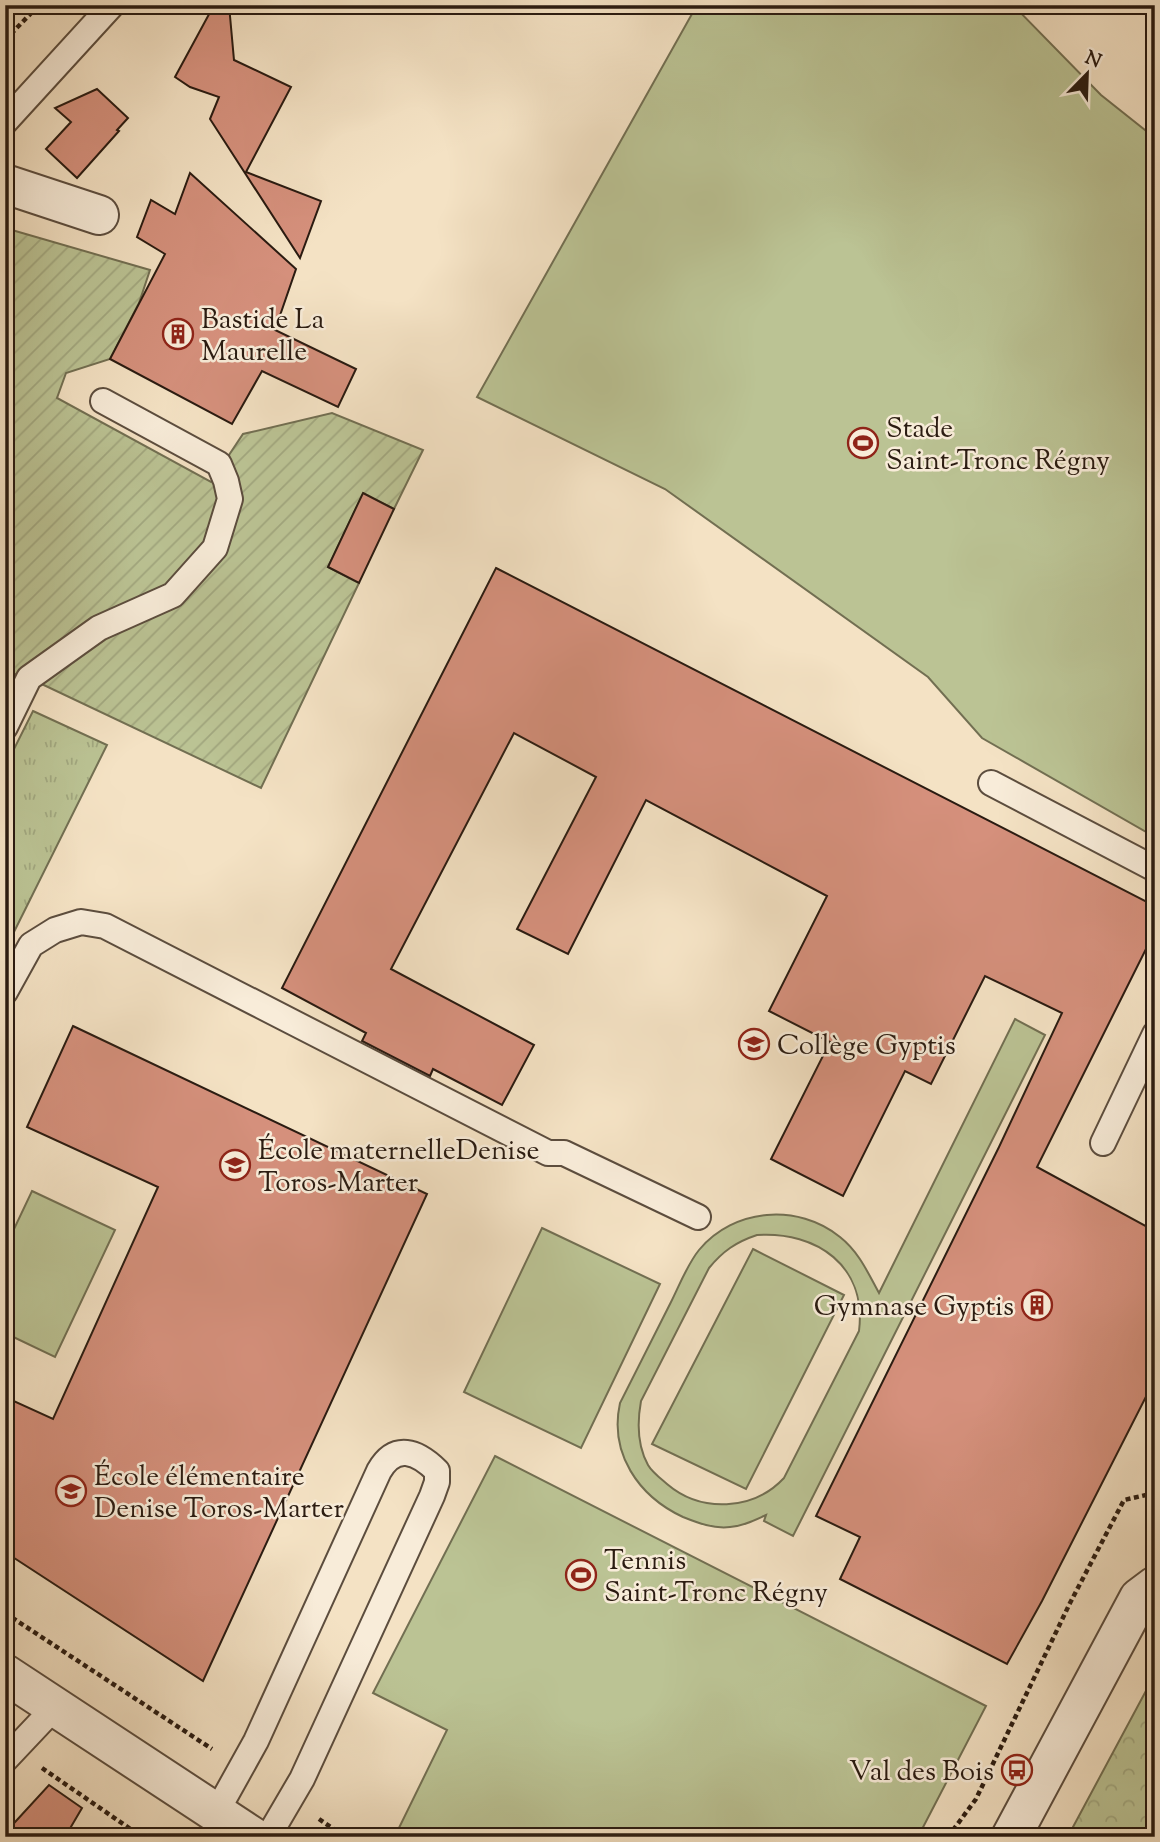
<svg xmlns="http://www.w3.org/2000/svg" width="1160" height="1842" font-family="'Sorts Mill Goudy',serif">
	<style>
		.grass { fill: url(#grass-tufts); stroke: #726f52; stroke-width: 2 }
		.park { fill: url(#park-crowns); stroke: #726f52; stroke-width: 2 }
		.garden { fill: url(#garden-furrows); stroke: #726f52; stroke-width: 2 }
		.pitch { fill: #bbc394; stroke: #726f52; stroke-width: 2; fill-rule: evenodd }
		.building { fill: #d5907c; stroke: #2a1b11; stroke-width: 2 }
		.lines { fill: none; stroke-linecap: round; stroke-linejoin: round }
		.service-casing { stroke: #5c4d3e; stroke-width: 28 }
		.minor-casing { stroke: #5c4d3e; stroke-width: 42 }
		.path { stroke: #2a1b11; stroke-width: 4.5; stroke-dasharray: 5 3.5; stroke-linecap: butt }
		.service { stroke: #f8ecd9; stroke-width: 24 }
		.minor { stroke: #f8ecd9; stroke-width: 38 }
		.labels { text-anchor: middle; stroke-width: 5; stroke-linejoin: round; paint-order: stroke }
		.poi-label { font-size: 28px; fill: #2a1b11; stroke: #f8ecd9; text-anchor: start }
	</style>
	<defs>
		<pattern id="grass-tufts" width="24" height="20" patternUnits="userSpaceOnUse" patternTransform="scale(1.75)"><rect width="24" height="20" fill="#bbc394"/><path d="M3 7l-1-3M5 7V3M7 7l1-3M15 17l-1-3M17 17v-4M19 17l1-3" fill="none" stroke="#a1a77f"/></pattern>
		<pattern id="park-crowns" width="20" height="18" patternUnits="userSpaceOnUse" patternTransform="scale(1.75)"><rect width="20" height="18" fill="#bbc394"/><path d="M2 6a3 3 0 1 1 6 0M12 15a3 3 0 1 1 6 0" fill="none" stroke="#a1a77f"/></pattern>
		<pattern id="garden-furrows" width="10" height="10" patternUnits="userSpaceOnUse" patternTransform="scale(1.75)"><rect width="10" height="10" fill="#bbc394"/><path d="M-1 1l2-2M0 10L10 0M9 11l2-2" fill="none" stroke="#a1a77f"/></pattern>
	</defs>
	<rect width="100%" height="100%" fill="#f4e2c4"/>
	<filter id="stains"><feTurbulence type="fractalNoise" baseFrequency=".00286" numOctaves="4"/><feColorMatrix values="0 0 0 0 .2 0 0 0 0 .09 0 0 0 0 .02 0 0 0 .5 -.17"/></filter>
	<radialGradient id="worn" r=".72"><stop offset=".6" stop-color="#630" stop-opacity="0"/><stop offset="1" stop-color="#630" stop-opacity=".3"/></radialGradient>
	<polygon class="grass" points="33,711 107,745 5,950 5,767"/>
	<polygon class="park" points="1155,1674 1155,1837 1074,1837 1073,1827"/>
	<polygon class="garden" points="5,228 150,270 139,303 110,359 66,373 57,398 211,482 243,434 332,413 423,450 394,509 363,494 328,567 359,583 261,788 29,678 5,671"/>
	<g class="pitch">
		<polygon points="697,5 1013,5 1101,95 1155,138 1155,837 982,738 928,677 665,489 477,397"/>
		<path d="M1015,1019L1045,1035L793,1536L764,1521L766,1515C755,1520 744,1526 730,1527C714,1529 698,1523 683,1517C638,1496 609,1453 620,1403C637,1369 654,1335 671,1302C680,1284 687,1265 699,1250C734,1208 798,1203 840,1237C859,1252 868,1273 879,1293ZM757,1235C817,1231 867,1266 859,1331L784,1478C753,1511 701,1513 667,1484C660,1478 652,1472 648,1465C637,1445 637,1423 641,1401L709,1268C723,1251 736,1242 757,1235Z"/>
		<polygon points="32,1191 115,1230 55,1357 5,1333 5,1248"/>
		<polygon points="542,1228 660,1284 581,1448 464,1392"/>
		<polygon points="753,1249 844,1295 746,1489 652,1444"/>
		<polygon points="495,1456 986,1706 919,1835 395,1836 447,1730 373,1693"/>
	</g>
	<g class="building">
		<polygon points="214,5 229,5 234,60 291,87 246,172 321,201 300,258 210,119 219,97 190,87 175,77"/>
		<polygon points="97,89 128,118 117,130 119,131 77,178 46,149 71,122 55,108"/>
		<polygon points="190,173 296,269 275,330 356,369 338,407 262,371 232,424 110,359 165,254 137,237 151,200 175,214"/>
		<polygon points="363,493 394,509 359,583 328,567"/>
		<polygon points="496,568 1155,906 1155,931 1037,1167 1155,1231 1155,1379 1042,1601 1007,1664 840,1579 860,1537 816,1516 999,1147 1062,1013 985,976 931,1084 905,1071 843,1196 771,1159 830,1042 769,1011 827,896 646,800 568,954 517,929 596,777 514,733 391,969 534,1045 502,1105 433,1069 430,1076 362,1041 366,1033 282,988"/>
		<polygon points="73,1026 427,1194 203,1681 5,1552 5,1397 53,1419 158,1187 27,1127"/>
		<polygon points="49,1785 82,1808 65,1837 5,1837 5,1833"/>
	</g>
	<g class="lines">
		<g class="service-casing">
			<g id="service">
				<polyline points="5,122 112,5"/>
				<polyline points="5,727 29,678 99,628 173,595 215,548 230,499 226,481 219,464 103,401"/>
				<polyline points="991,783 1155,869"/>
				<polyline points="5,992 31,945 55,930 81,922 105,926 548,1153 564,1153 698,1217"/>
				<polyline points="1103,1143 1155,1034"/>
				<polyline points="5,1760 55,1707"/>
				<path d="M216,1813L256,1741L379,1471C395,1443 417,1451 437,1471V1482L432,1496L302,1779L268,1837"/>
			</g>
		</g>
		<g class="minor-casing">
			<g id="minor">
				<polyline points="5,184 99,215"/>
				<polyline points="5,1674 253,1837"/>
				<polyline points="1011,1837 1139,1598 1155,1586"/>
			</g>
		</g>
		<g class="path">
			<polyline points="5,40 39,5"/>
			<polyline points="5,1613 212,1749"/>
			<polyline points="42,1768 142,1837"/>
			<polyline points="319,1819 345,1837"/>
			<polyline points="948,1837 976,1799 1070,1603 1124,1500 1155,1493"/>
		</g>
		<use href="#service" class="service"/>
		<use href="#minor" class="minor"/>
	</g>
	<defs>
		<g id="building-ring" transform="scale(1.575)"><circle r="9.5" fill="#f8ecd9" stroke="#8f2418" stroke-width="1.5"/><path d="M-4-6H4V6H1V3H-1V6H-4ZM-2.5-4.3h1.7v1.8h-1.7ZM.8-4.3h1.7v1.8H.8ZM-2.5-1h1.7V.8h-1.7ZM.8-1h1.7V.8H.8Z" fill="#8f2418"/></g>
		<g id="stadium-ring" transform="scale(1.575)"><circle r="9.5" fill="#f8ecd9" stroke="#8f2418" stroke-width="1.5"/><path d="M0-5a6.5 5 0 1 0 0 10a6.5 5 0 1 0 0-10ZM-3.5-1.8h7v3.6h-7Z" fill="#8f2418"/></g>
		<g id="school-ring" transform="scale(1.575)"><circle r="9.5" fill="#f8ecd9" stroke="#8f2418" stroke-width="1.5"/><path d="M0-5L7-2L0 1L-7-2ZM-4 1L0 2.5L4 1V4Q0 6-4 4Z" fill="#8f2418"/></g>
		<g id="bus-ring" transform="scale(1.575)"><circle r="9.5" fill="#f8ecd9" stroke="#8f2418" stroke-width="1.5"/><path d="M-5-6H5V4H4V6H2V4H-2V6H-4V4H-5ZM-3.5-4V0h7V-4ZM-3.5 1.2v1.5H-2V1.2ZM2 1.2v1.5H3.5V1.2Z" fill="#8f2418"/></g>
	</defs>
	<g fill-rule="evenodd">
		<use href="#building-ring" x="178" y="334"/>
		<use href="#stadium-ring" x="863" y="443"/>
		<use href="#school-ring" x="754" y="1044"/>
		<use href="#school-ring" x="235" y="1165"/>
		<use href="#building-ring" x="1037" y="1305"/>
		<use href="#school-ring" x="71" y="1491"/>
		<use href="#stadium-ring" x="581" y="1575"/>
		<use href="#bus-ring" x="1017" y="1770"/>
	</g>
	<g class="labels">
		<g class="poi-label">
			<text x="201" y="328">Bastide La<tspan x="201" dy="32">Maurelle</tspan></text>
			<text x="886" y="437">Stade<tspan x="886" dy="32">Saint-Tronc Régny</tspan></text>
			<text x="777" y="1054">Collège Gyptis</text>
			<text x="258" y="1159">École maternelleDenise<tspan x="258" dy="32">Toros-Marter</tspan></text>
			<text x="1014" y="1315" text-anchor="end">Gymnase Gyptis</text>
			<text x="94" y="1485">École élémentaire<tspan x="94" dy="32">Denise Toros-Marter</tspan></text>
			<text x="604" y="1569">Tennis<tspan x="604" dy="32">Saint-Tronc Régny</tspan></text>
			<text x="994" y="1780" text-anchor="end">Val des Bois</text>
		</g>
	</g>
	<rect width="1160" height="1842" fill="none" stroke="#f4e2c4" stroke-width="28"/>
	<rect x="7" y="7" width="1146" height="1828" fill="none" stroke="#2a1b11" stroke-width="3.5"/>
	<rect x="14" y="14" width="1132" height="1814" fill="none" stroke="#2a1b11" stroke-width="2"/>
	<g transform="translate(1087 74) rotate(23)" stroke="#f8ecd9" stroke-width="5" paint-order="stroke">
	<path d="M0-5L12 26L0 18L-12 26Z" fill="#2a1b11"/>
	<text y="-10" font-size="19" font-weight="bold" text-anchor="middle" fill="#2a1b11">N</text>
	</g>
	<rect width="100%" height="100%" filter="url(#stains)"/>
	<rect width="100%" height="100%" fill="url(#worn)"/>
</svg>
